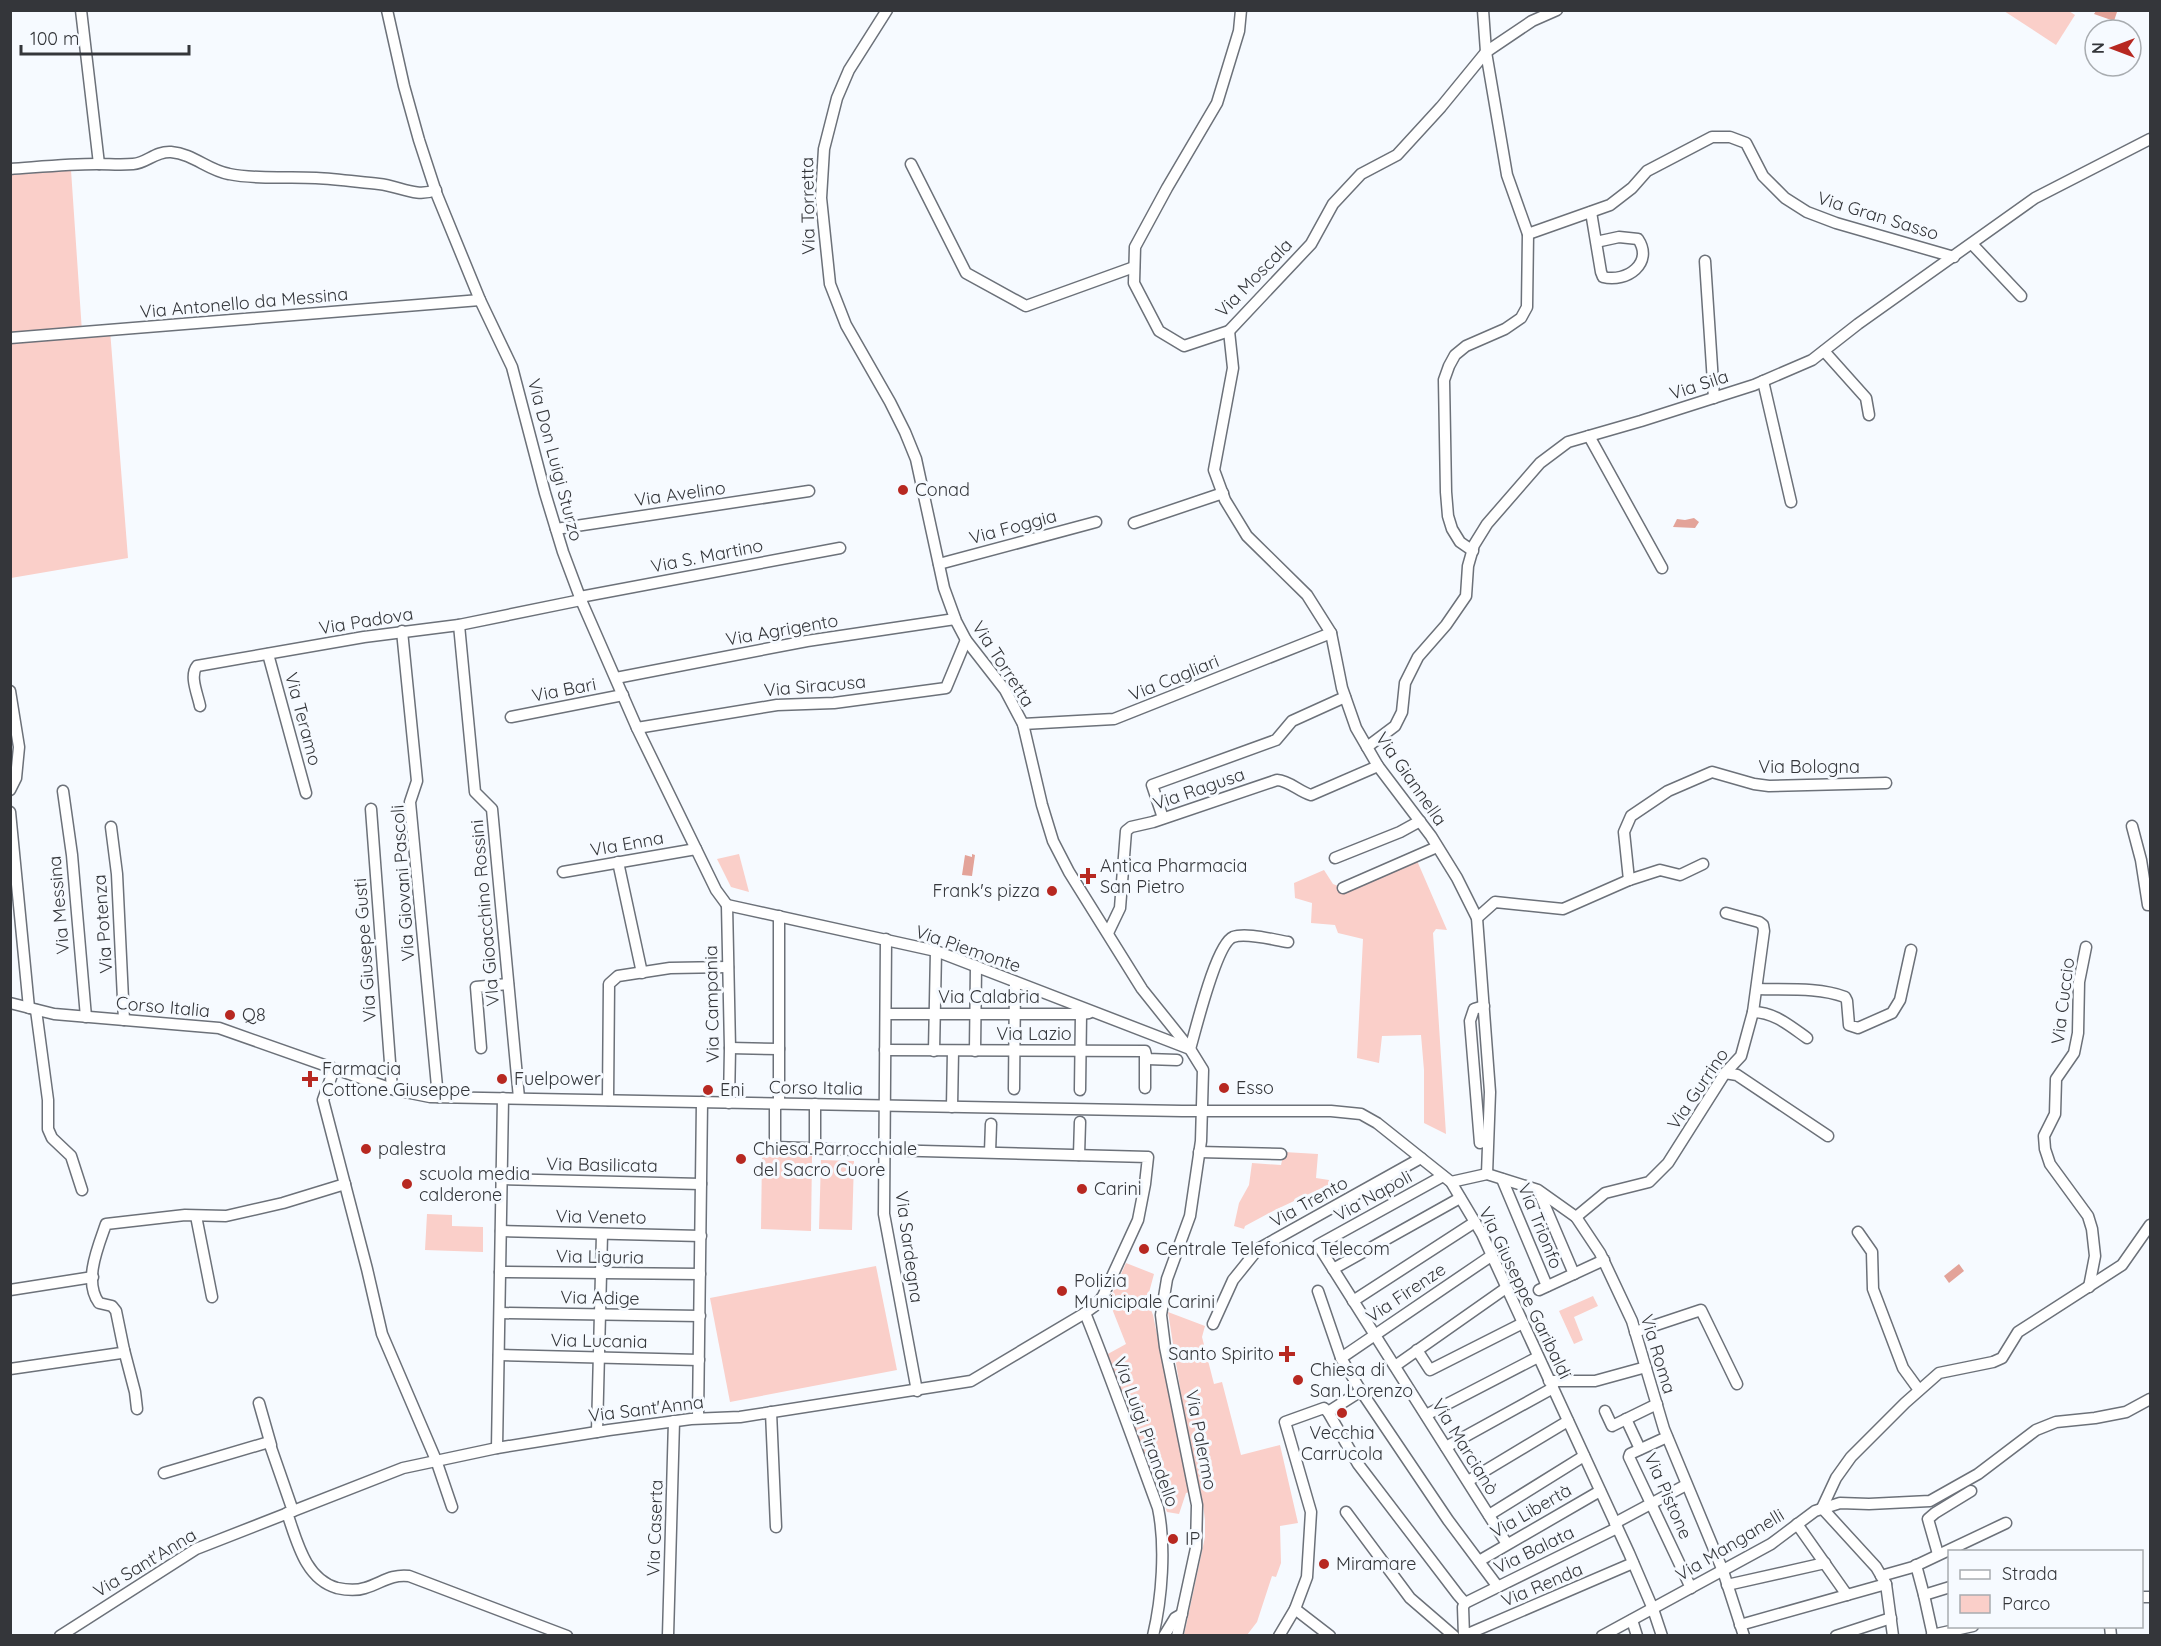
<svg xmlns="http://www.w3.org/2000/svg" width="2161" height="1646" font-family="Quicksand,sans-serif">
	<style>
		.green { fill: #facfc9 }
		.water { fill: #e3a399 }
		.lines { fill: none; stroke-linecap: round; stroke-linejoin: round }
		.minor-casing { stroke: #6c7179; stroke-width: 13 }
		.minor { stroke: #fff; stroke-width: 10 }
		.poi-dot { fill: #b72821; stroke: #f6faff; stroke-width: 2 }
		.labels { text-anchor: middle; stroke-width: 6; stroke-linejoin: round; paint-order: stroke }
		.street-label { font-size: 18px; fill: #34363a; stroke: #f6faff }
		.poi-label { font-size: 18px; fill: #34363a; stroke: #f6faff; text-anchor: start }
	</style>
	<rect width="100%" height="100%" fill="#f6faff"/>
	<g class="green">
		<polygon points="2004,11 2069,11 2075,15 2056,45"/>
		<polygon points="71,170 82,332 110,330 128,558 11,578 11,175"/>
		<polygon points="739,854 749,892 731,887 717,859"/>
		<polygon points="1415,856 1447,930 1436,929 1433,933 1446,1134 1424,1123 1424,1070 1421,1035 1382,1036 1379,1063 1357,1058 1363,939 1338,933 1335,925 1311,923 1312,903 1295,898 1294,883 1324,870 1333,884 1343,888"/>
		<polygon points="1284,1152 1318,1154 1316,1178 1329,1180 1328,1185 1275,1210 1245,1226 1244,1229 1234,1226 1239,1203 1249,1185 1252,1163 1281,1165"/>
		<polygon points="762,1155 812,1156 811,1231 761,1229"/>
		<polygon points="821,1160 854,1161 852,1230 819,1229"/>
		<polygon points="427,1214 452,1215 452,1226 483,1227 483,1252 425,1250"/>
		<polygon points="1126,1263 1154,1274 1147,1300 1153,1315 1190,1492 1186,1493 1179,1514 1167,1512 1106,1355 1126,1344 1109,1301"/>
		<polygon points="876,1266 897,1370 730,1402 710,1298"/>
		<polygon points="1593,1296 1598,1306 1574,1317 1583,1340 1574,1344 1559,1311"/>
		<polygon points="1168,1312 1205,1326 1202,1337 1214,1384 1222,1382 1241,1455 1280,1445 1298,1523 1280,1526 1281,1563 1276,1577 1272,1576 1257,1622 1247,1635 1184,1635 1205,1537 1205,1520 1203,1504 1185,1420"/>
	</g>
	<g class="water">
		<polygon points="2096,11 2117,12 2114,21 2094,14"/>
		<polygon points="1694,518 1699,522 1695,528 1673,527 1677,519 1685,520"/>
		<polygon points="972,854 975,855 972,876 962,875 965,855 972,857"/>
		<polygon points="1959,1264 1964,1271 1949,1283 1944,1276"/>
	</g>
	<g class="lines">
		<g class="minor-casing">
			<g id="minor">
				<polyline points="81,10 99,164"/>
				<polyline points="387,10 404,86 419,140 437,195 480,300 512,367 545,493 563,552 581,600 637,728 716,890 727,905"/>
				<polyline points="887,10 849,70 837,98 824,149 821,198 830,284 846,325 890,402 905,432 916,459 944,588 956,621 966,640 1005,690 1023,724 1042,805 1053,841 1069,872 1142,989 1190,1049 1203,1070 1201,1141 1190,1216 1167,1279 1161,1315 1165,1347 1197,1505 1196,1548 1177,1636"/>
				<polyline points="1241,10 1239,31 1217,103 1167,188 1135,247 1134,283 1159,331 1184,346 1229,331 1311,244 1333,204 1361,174 1397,155 1441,107 1486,52 1532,21 1557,10"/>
				<polyline points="911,164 966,273 1026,306 1134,267"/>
				<path d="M10,169C39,167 68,164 97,164C109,164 121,165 133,164C147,163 155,151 171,152C194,154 207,170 229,174C258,180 287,176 316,178C336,179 358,182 379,184C400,186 415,198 436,190"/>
				<path d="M1591,212L1601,272L1603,277C1627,283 1654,263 1638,239L1619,237L1596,242"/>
				<polyline points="1528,234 1610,205 1632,188 1647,171 1712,137 1730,137 1746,143 1763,176 1785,198 1807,212 1836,223 1954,257"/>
				<polyline points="1972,244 2021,296"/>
				<polyline points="1705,261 1714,398"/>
				<polyline points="1229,331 1233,368 1214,470 1225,500 1247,536 1307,595 1331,633 1342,688 1356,728 1378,766 1431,836 1457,878 1477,918 1490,1092 1487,1174"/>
				<polyline points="10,338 480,300"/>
				<polyline points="1824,351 1866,398 1869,415"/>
				<polyline points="1763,381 1791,502"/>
				<polyline points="1589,436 1662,568"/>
				<polyline points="1134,523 1223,493"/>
				<polyline points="556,529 809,491"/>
				<polyline points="1473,551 1460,542 1452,529 1448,516 1446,492 1444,380 1449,366 1455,355 1466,346 1505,329 1521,318 1527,307 1528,234 1507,175 1486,52 1483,10"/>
				<polyline points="939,564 1096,522"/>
				<polyline points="580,597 840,548"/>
				<polyline points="459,625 475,792 492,809 519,1098"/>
				<polyline points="402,631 417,781 410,802 438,1097"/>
				<polyline points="268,654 306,793"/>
				<polyline points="616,678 807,641 955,619"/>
				<polyline points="10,691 19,747 16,778 10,790"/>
				<path d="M200,706C198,695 189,676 197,666L364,637L459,625L581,600"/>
				<polyline points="511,717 623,695"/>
				<polyline points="1023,724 1114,719 1331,633"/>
				<polyline points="637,728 777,705 834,703 946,688 966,640"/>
				<polyline points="1367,747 1395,726 1402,712 1405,683 1418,657 1446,625 1466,596 1468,566 1474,545 1487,524 1540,463 1568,442 1641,421 1754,385 1812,360 1858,324 2035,198 2150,139"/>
				<polyline points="63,791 72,855 86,1017"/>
				<polyline points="371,809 392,1089"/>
				<polyline points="10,812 29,1008"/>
				<polyline points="1163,818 1152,785 1276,740 1292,721 1345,697"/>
				<polyline points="2132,826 2141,860 2148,905 2150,905"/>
				<polyline points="111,827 117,874 124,1020"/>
				<polyline points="1335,858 1400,832 1420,821"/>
				<polyline points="618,862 642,973"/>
				<polyline points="563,872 696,849"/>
				<polyline points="1629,880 1624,832 1631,816 1668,791 1712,772 1754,784 1769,786 1886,783"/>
				<polyline points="1343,888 1437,847"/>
				<path d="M727,905L936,951L1190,1049C1196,1029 1216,944 1233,937C1246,932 1274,940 1288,942"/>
				<polyline points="727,905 730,1048 729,1103"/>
				<polyline points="1477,918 1495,902 1563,909 1629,880 1660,870 1680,875 1703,864"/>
				<path d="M1108,933L1120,908L1126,831L1131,827L1153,822L1277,780C1290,781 1298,791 1311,795L1378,766"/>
				<polyline points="886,939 884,1214 917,1391"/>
				<polyline points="2086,947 2079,982 2078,1033 2074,1053 2056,1079 2055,1114 2044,1136 2045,1149 2050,1164 2088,1216 2092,1229 2095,1256 2089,1287"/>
				<path d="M1757,989C1785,990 1818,987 1845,997L1847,1001L1849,1025L1858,1028L1892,1013L1900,1000L1911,950"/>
				<polyline points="10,1003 54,1014 219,1028 395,1090 430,1097 1182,1111 1331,1111 1361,1114 1377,1123 1451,1182 1482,1234 1629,1553 1653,1609 1662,1636"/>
				<polyline points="36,1010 48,1100 48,1129 52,1138 71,1156 82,1190"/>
				<path d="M1753,1012C1774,1012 1790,1026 1807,1038"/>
				<polyline points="886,1014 1081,1014 1089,1013"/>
				<polyline points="481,1048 476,987 508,984"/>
				<polyline points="730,1048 779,1049"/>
				<polyline points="885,1050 1145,1051 1147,1059 1177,1060"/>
				<polyline points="934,1051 936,951"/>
				<polyline points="975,1051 976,966"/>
				<polyline points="334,1069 323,1100 367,1269 382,1334 436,1460 452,1507"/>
				<polyline points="1725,1073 1737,1075 1828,1136"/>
				<polyline points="1145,1088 1145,1056"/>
				<polyline points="1014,1089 1015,982"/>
				<polyline points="1080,1090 1081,1014"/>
				<polyline points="608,1100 609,984 618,976 670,968 728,967"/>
				<polyline points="775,1104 775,1147 857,1150"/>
				<polyline points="779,1104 779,916"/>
				<polyline points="952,1107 953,1051"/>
				<polyline points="1480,1143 1470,1021 1474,1009 1484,1006"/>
				<polyline points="815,1149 815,1104"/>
				<polyline points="990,1152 991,1124"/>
				<polyline points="1199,1152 1281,1154"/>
				<polyline points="1079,1155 1080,1122"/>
				<polyline points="1443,1176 1318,1245 1507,1544"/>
				<polyline points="502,1179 701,1184"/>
				<polyline points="1502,1179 1547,1286"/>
				<polyline points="1451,1182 1487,1174 1538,1190 1576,1217 1600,1253 1632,1321 1664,1429 1723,1571 1744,1636"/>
				<polyline points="1539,1192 1574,1274"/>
				<polyline points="196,1216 212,1297"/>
				<polyline points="1576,1217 1605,1193 1649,1182 1668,1163 1725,1073 1741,1056 1753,1012 1764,931 1763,925 1759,922 1726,913"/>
				<polyline points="501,1231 701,1236"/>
				<polyline points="1858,1232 1872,1252 1873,1289 1903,1368 1919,1390"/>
				<polyline points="1333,1269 1460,1198"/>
				<polyline points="500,1272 700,1274"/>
				<polyline points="10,1290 93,1277"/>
				<polyline points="1539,1290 1604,1260"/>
				<polyline points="1318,1291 1341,1358 1361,1391 1448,1520 1498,1587"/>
				<polyline points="1353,1301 1475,1222"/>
				<polyline points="500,1313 700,1316"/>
				<path d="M1085,1313C1111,1377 1134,1443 1158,1508C1166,1546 1162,1598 1153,1636"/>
				<polyline points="1213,1324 1233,1280 1258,1249 1421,1158"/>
				<polyline points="1635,1332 1701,1310 1737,1384"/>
				<polyline points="124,1350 135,1392 137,1409"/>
				<polyline points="1417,1350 1430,1370 1523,1323"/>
				<polyline points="499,1355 699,1360"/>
				<polyline points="1341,1358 1491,1256"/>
				<polyline points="1395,1366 1506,1288"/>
				<path d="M10,1369L121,1353L124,1350L116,1311L112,1306L99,1303C83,1281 98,1247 106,1224L185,1215L226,1216L283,1203L345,1184"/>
				<polyline points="1549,1381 1595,1381 1646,1367"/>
				<polyline points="259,1403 271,1445"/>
				<polyline points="1605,1411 1612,1426 1657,1404"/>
				<polyline points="771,1412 776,1527"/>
				<polyline points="1328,1412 1361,1391"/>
				<polyline points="1426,1415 1538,1357"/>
				<polyline points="698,1418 702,1102"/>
				<polyline points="1626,1419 1640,1449"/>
				<polyline points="597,1432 602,1234"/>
				<polyline points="1667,1437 1630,1454 1629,1457 1691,1588"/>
				<polyline points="1446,1447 1553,1388"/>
				<polyline points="497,1448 503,1098"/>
				<polyline points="164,1473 269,1442 293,1511"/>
				<polyline points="1468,1481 1568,1421"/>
				<polyline points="1346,1512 1410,1598 1454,1636"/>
				<path d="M287,1513C297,1541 305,1579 337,1588C346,1590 356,1591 365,1588C382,1583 390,1574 409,1576L567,1636"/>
				<polyline points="1489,1515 1584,1456"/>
				<polyline points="1615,1523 1686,1485"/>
				<polyline points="1797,1524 1847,1595"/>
				<polyline points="1938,1554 1928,1519 1935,1513 1971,1491"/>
				<polyline points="1479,1561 1600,1491"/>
				<polyline points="1916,1565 1924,1595 1933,1636"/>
				<polyline points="1881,1576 1913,1567 2006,1523"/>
				<polyline points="1727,1585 1825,1563"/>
				<polyline points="1924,1595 1950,1587"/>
				<polyline points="2142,1597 2150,1597"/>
				<polyline points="1465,1603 1617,1528"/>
				<polyline points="1295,1609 1330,1636"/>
				<polyline points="1632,1620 1637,1636"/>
				<polyline points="1740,1625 1886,1584"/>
				<polyline points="2110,1626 2111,1636"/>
				<polyline points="1464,1633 1470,1633 1633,1563"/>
				<polyline points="1932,1635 1973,1626"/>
				<polyline points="60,1636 196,1549 403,1468 497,1448 609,1430 691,1419 740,1417 971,1381 1085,1313 1096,1305 1103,1296 1138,1220 1145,1184 1148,1157 884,1150"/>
				<polyline points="668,1636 674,1421"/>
				<polyline points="1164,1636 1175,1618 1182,1614"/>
				<polyline points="1279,1636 1295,1609 1307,1577 1311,1512 1285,1422 1324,1408 1328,1412 1358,1464 1458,1595 1465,1603"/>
				<polyline points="1464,1636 1463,1607 1465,1603"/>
				<polyline points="1602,1636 1771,1544 1815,1511 1840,1503 1869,1504 1930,1501 1978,1474 2036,1430 2056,1422 2095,1418 2126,1412 2150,1399"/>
				<polyline points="1836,1636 1891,1618"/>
				<polyline points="1893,1636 1886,1584 1876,1567 1822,1508 1836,1478 1851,1457 1905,1403 1939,1373 1993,1362 2002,1358 2018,1332 2122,1265 2150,1225"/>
			</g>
		</g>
		<use href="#minor" class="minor"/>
	</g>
	<g class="poi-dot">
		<circle cx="903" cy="490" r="6"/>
		<path d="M1085 867h6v6h6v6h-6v6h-6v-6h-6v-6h6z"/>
		<circle cx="1052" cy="891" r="6"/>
		<circle cx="230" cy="1015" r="6"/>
		<path d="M307 1070h6v6h6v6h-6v6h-6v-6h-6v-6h6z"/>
		<circle cx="502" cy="1079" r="6"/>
		<circle cx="1224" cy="1088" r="6"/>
		<circle cx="708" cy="1090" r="6"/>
		<circle cx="366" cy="1149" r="6"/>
		<circle cx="741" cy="1159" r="6"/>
		<circle cx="407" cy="1184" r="6"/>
		<circle cx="1082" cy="1189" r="6"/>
		<circle cx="1144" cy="1249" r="6"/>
		<circle cx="1062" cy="1291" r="6"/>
		<path d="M1284 1345h6v6h6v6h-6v6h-6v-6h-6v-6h6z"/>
		<circle cx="1298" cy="1380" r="6"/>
		<circle cx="1342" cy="1413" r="6"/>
		<circle cx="1173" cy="1539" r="6"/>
		<circle cx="1324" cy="1564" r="6"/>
	</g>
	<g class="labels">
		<g class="street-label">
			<text transform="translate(808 206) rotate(-91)" y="6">Via Torretta</text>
			<text transform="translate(1878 216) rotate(17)" y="6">Via Gran Sasso</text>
			<text transform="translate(1254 278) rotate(-46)" y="6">Via Moscala</text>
			<text transform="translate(244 303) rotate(-5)" y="6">Via Antonello da Messina</text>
			<text transform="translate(1699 385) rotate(-18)" y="6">Via Sila</text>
			<text transform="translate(555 460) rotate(75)" y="6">Via Don Luigi Sturzo</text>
			<text transform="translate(680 494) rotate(-8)" y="6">Via Avelino</text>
			<text transform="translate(1013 527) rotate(-15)" y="6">Via Foggia</text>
			<text transform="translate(707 556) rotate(-11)" y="6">Via S. Martino</text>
			<text transform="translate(366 621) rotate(-9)" y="6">Via Padova</text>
			<text transform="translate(782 630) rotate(-10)" y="6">Via Agrigento</text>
			<text transform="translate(1003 664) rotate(57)" y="6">Via Torretta</text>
			<text transform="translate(1174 678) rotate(-22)" y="6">Via Cagliari</text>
			<text transform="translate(815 686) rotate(-5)" y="6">Via Siracusa</text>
			<text transform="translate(564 690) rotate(-11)" y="6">Via Bari</text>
			<text transform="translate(303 719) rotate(75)" y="6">Via Teramo</text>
			<text x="1809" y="773">Via Bologna</text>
			<text transform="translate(1411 779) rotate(55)" y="6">Via Giannella</text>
			<text transform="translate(1199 789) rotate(-19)" y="6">Via Ragusa</text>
			<text transform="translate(627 844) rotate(-10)" y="6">VIa Enna</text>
			<text transform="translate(403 883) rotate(-94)" y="6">Via Giovani Pascoli</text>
			<text transform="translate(59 905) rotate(-95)" y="6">Via Messina</text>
			<text transform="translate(485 913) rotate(-95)" y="6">VIa Gioacchino Rossini</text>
			<text transform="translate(103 924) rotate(-94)" y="6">Via Potenza</text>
			<text transform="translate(968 949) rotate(19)" y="6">Via Piemonte</text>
			<text transform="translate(365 950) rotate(-94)" y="6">Via Giusepe Gusti</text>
			<text x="989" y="1003">Via Calabria</text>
			<text transform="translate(2063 1001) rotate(-83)" y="6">Via Cuccio</text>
			<text transform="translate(712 1004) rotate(-91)" y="6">Via Campania</text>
			<text transform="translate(163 1007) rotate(5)" y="6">Corso Italia</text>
			<text x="1034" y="1040">Via Lazio</text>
			<text transform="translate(816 1088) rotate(1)" y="6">Corso Italia</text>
			<text transform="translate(1698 1089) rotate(-56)" y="6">Via Gurrino</text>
			<text transform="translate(602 1165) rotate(1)" y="6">Via Basilicata</text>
			<text transform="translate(1373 1196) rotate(-29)" y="6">Via Napoli</text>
			<text transform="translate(1309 1202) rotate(-29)" y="6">Via Trento</text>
			<text transform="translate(601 1217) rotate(1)" y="6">Via Veneto</text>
			<text transform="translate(1540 1226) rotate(68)" y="6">Via Trionfo</text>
			<text transform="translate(909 1247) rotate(82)" y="6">Via Sardegna</text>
			<text transform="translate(600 1257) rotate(1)" y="6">Via Liguria</text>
			<text transform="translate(1406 1293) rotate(-34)" y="6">Via Firenze</text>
			<text transform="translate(1525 1293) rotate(64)" y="6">Via Giuseppe Garibaldi</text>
			<text transform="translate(600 1298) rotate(1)" y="6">Via Adige</text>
			<text transform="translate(599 1341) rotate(1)" y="6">Via Lucania</text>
			<text transform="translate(1658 1354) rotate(73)" y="6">Via Roma</text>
			<text transform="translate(646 1409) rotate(-7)" y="6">Via Sant'Anna</text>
			<text transform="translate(1146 1432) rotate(70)" y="6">Via Luigi Pirandello</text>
			<text transform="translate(1201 1440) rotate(79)" y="6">Via Palermo</text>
			<text transform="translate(1465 1447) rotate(58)" y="6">Via Marcianò</text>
			<text transform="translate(1668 1496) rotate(66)" y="6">Via Pistone</text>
			<text transform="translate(1531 1511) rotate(-30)" y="6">Via Libertà</text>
			<text transform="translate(655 1528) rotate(-88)" y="6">Via Caserta</text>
			<text transform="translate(1730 1545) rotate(-31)" y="6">Via Manganelli</text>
			<text transform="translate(1534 1550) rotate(-26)" y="6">Via Balata</text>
			<text transform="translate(145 1563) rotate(-31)" y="6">Via Sant'Anna</text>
			<text transform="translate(1542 1585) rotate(-23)" y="6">Via Renda</text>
		</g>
		<g class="poi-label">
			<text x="915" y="496">Conad</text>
			<text x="1100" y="872">Antica Pharmacia<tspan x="1100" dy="21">San Pietro</tspan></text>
			<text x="1040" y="897" text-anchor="end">Frank's pizza</text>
			<text x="242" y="1021">Q8</text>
			<text x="322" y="1075">Farmacia<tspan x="322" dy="21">Cottone Giuseppe</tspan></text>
			<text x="514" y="1085">Fuelpower</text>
			<text x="1236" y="1094">Esso</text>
			<text x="720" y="1096">Eni</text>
			<text x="378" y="1155">palestra</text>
			<text x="753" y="1155">Chiesa Parrocchiale<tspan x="753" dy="21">del Sacro Cuore</tspan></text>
			<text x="419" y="1180">scuola media<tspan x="419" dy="21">calderone</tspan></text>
			<text x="1094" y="1195">Carini</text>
			<text x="1156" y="1255">Centrale Telefonica Telecom</text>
			<text x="1074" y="1287">Polizia<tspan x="1074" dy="21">Municipale Carini</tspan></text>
			<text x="1274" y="1360" text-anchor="end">Santo Spirito</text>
			<text x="1310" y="1376">Chiesa di<tspan x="1310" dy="21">San Lorenzo</tspan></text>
			<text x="1342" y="1439" text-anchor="middle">Vecchia<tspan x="1342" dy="21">Carrucola</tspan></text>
			<text x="1185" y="1545">IP</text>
			<text x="1336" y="1570">Miramare</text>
		</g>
	</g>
	<rect width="2161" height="1646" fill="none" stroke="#34363a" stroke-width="24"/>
	<rect x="1948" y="1550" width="195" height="78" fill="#f6faff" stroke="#a8acb0" stroke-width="1.5"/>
	<rect x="1960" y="1570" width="30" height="9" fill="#ffffff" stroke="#a8acb0" stroke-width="1.5"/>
	<text x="2002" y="1580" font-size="18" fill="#34363a">Strada</text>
	<rect x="1960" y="1595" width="30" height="18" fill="#facfc9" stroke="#a8acb0" stroke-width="1.5"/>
	<text x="2002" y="1610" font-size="18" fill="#34363a">Parco</text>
	<g transform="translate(2113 48) rotate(270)"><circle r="28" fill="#f6faff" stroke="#a8acb0" stroke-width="1.5"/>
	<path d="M0-4.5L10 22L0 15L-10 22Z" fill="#b72821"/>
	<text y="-9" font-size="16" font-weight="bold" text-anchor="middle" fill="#34363a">N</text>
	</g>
	<path d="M21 45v9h168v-9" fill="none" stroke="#34363a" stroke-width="3"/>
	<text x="30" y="45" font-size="18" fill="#34363a" stroke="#f6faff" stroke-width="4.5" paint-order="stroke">100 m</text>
</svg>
